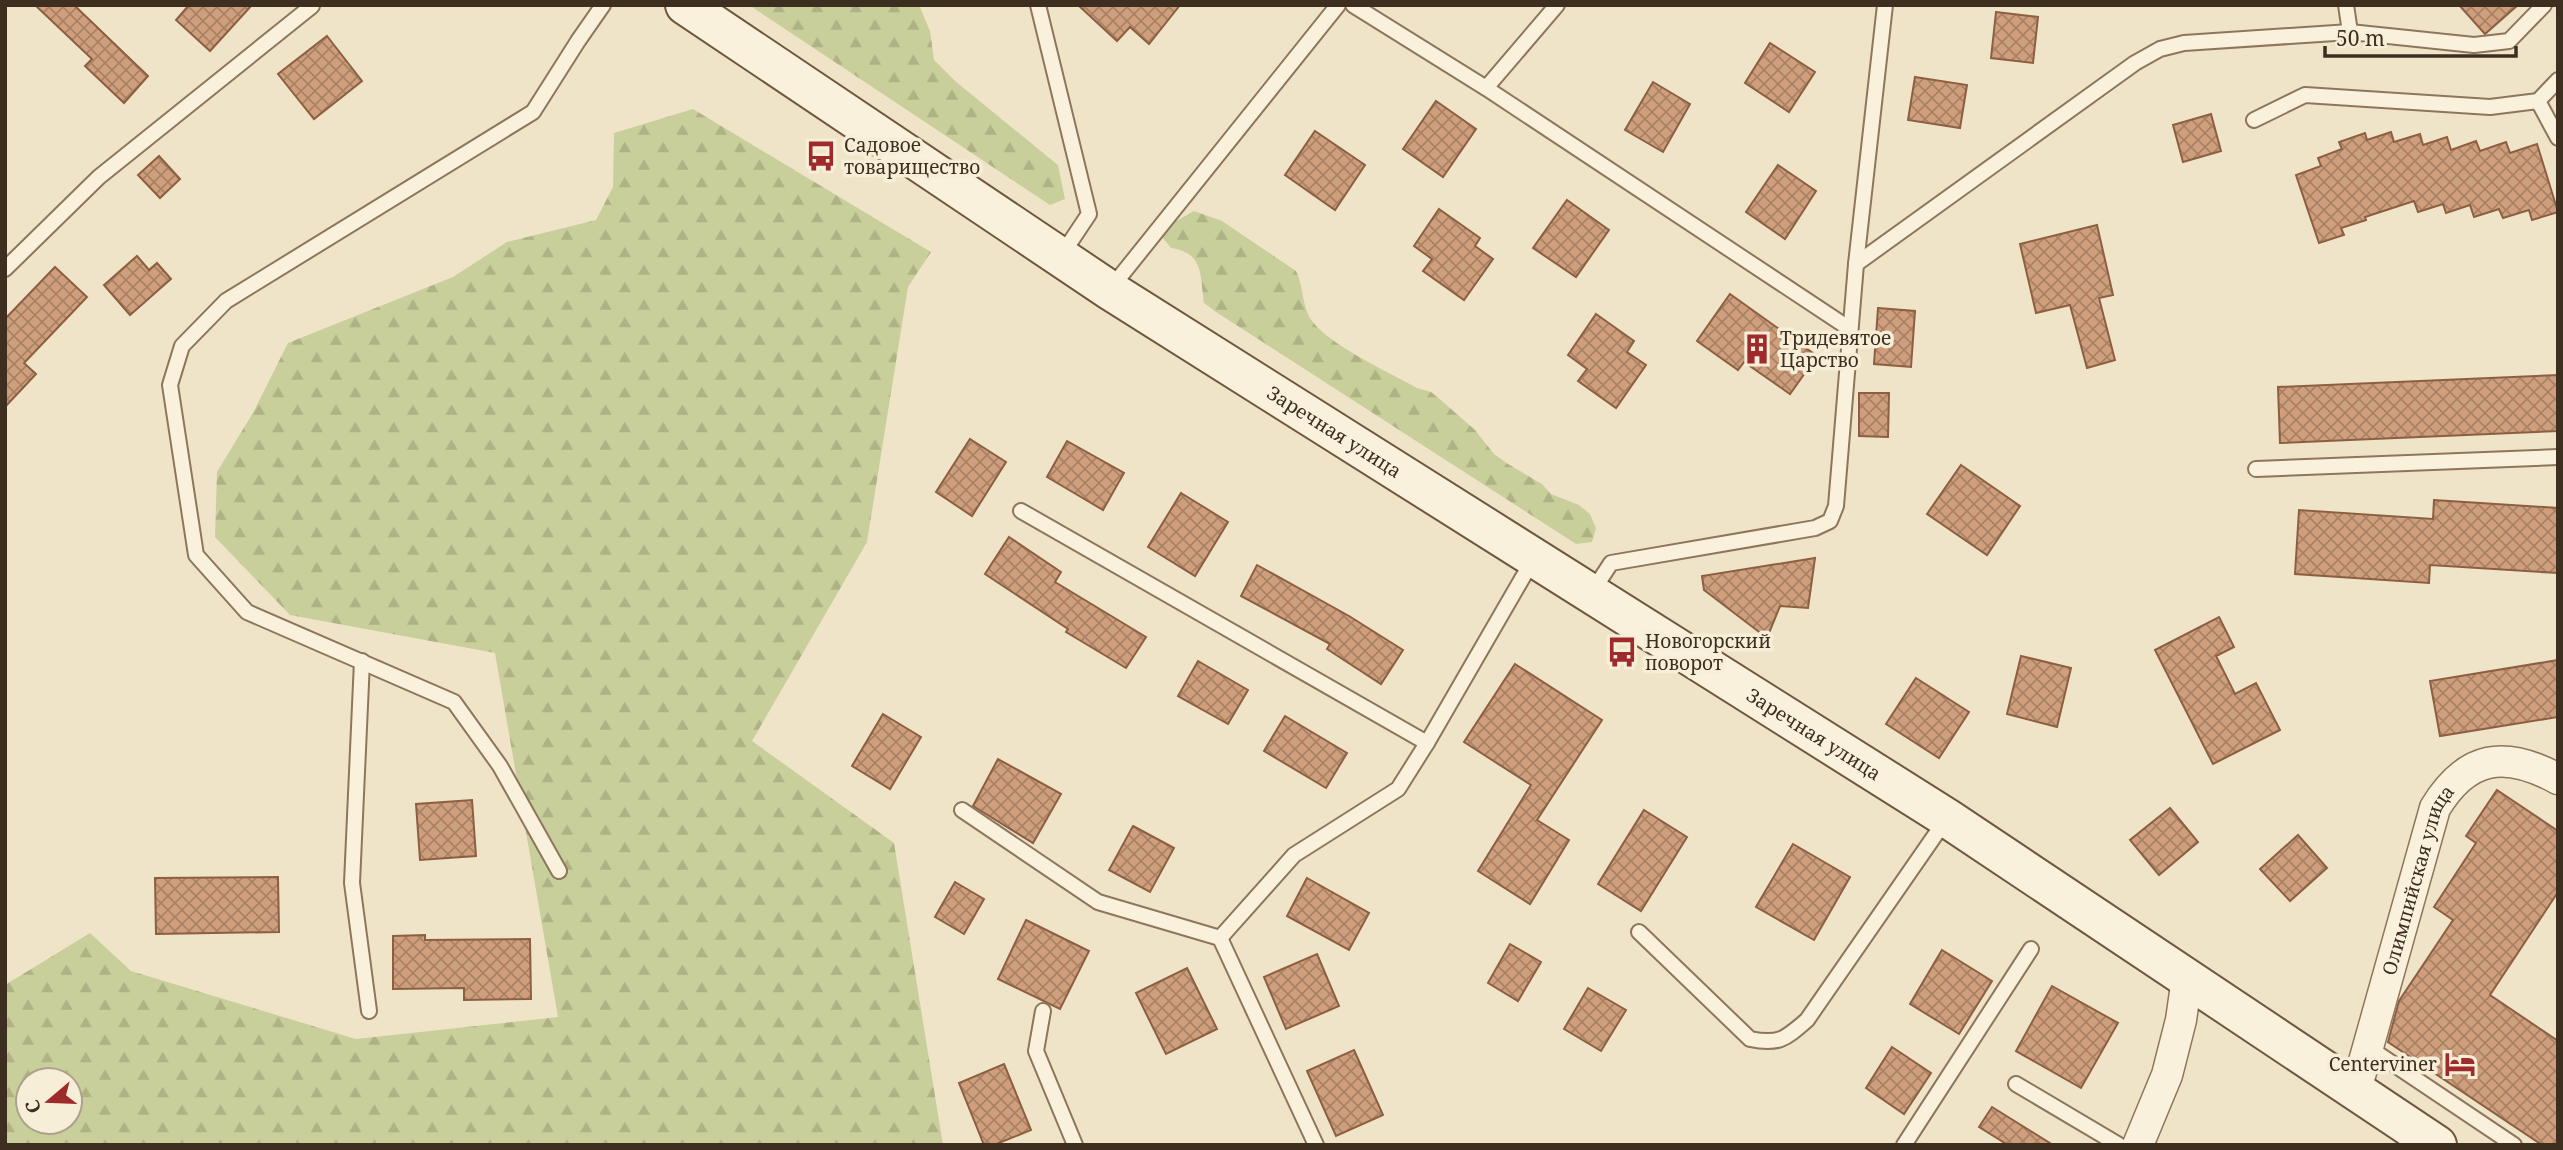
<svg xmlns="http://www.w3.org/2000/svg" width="2563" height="1150" font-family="'Noto Serif',serif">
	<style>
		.forest { fill: url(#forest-firs); fill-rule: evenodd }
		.building { fill: url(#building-cross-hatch); stroke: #8d5f41; stroke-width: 2 }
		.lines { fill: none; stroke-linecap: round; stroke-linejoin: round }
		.service-casing { stroke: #8d765c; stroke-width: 18 }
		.minor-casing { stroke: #8d765c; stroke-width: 33 }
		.secondary-casing { stroke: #6f573f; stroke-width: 42 }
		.service { stroke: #faf1dc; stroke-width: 14 }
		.minor { stroke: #faf1dc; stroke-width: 30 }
		.secondary { stroke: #faf1dc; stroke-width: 38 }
		.labels { text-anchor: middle; stroke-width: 7; stroke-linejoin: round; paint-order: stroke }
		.poi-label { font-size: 19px; fill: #3d2e20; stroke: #f7eed8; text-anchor: start }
		.street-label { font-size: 19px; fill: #3d2e20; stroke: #f7eed8 }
	</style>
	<defs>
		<pattern id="forest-firs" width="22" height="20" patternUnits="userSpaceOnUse" patternTransform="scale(1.75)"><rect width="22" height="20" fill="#c9cf9b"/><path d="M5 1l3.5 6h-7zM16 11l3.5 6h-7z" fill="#aeb285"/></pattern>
		<pattern id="building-cross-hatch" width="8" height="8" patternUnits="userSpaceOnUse" patternTransform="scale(1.75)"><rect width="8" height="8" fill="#cf9f7d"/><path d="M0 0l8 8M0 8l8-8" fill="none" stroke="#a98266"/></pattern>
	</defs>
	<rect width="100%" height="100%" fill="#f0e4c8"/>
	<g class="forest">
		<polygon points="749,5 919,5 930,31 934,60 955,81 1058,165 1065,199 1050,205"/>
		<path d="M693,109L931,252L908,287L867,542L752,741L894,843L943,1145H5V985L90,933L131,971L356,1039L558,1017L495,653L290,615L215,537L217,472L254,411L288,343L453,277L507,242L596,220L613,187L614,133ZM28,1080H70V1122H28Z"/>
		<path d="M1194,211L1222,221L1296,271C1303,285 1302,301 1308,314C1320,342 1390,372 1417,388L1431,392L1442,401L1475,430L1494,454L1508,464L1542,484L1551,494L1579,505L1590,514L1596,528L1592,542L1576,544L1216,312L1204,303C1200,275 1204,253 1171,248L1162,237L1169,225Z"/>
	</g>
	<g class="building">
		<polygon points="35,5 74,5 148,76 124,103 85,66 92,59"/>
		<polygon points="189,5 252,5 210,51 176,20"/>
		<polygon points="1078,5 1180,5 1149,44 1130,27 1117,41"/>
		<polygon points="2459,5 2518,5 2485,34"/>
		<polygon points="1996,12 2038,17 2033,63 1991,58"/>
		<polygon points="327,36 362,81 314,119 278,74"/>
		<polygon points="1770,43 1815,72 1789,112 1745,83"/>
		<polygon points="1915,77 1967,85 1960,128 1908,120"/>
		<polygon points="1653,82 1690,104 1663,152 1625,130"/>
		<polygon points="1436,101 1476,129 1443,177 1403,149"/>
		<polygon points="2211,114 2221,151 2183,162 2173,125"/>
		<polygon points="1315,131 1365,165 1335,210 1285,175"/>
		<polygon points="2391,132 2394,142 2420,134 2423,145 2447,137 2451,150 2476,141 2480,151 2506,142 2510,153 2537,144 2558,212 2532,220 2529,210 2503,218 2499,209 2474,217 2470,205 2446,213 2443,204 2418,212 2414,201 2365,217 2366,220 2341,228 2344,235 2319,243 2296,175 2321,166 2318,158 2342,149 2339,142 2365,133 2367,140"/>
		<polygon points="159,156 180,179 160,198 138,175"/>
		<polygon points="1778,165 1816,191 1785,239 1746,212"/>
		<polygon points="1567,200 1609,230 1576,277 1533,248"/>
		<polygon points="1439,209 1480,238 1475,246 1493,259 1464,300 1423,271 1432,259 1414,246"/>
		<polygon points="2097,225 2113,295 2099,298 2115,360 2087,368 2070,305 2036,313 2020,244"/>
		<polygon points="137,256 149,270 157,263 171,279 130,315 104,285"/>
		<polygon points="55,267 87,297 24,363 36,374 5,407 5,319"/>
		<polygon points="1730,294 1817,356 1790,394 1744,362 1738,370 1697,341"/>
		<polygon points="1878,308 1915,311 1911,367 1874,364"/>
		<polygon points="1596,314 1634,341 1627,352 1646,365 1616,408 1578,381 1587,369 1568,355"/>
		<polygon points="2558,375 2558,431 2280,443 2278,387"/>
		<polygon points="1859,393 1889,393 1888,437 1859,436"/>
		<polygon points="970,439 1006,462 972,516 936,492"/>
		<polygon points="1067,441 1124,473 1103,510 1047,477"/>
		<polygon points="1961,465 2020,506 1987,555 1927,514"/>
		<polygon points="1181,493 1228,522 1195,576 1148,547"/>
		<polygon points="2434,500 2558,508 2558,573 2430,565 2429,583 2295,574 2299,510 2433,519"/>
		<polygon points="1009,537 1061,572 1055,582 1146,637 1126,668 1066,632 1068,629 985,574"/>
		<polygon points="1815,558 1808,608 1780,606 1767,638 1704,590 1702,576"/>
		<polygon points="1257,565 1349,616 1403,650 1381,684 1327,649 1330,644 1241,596"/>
		<polygon points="2219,617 2234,647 2216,656 2235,694 2256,683 2280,730 2213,764 2155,650"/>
		<polygon points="2021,656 2071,668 2057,727 2007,714"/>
		<polygon points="2558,660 2558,717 2440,736 2430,681"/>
		<polygon points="1198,661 1248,690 1228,724 1178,696"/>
		<polygon points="1515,664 1602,720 1537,820 1569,840 1530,904 1478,871 1531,785 1464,742"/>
		<polygon points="1916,678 1969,712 1939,758 1886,724"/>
		<polygon points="883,714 921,737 890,789 852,766"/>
		<polygon points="1285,716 1347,753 1326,788 1264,751"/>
		<polygon points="998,759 1061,794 1033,843 973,806"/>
		<polygon points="2497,790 2558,831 2558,892 2490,995 2558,1041 2558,1145 2542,1145 2388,1042 2399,1001 2453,920 2434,907 2476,843 2466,836"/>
		<polygon points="472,800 476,856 420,860 416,804"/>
		<polygon points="2170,808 2198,842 2159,875 2130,840"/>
		<polygon points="1644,810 1687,837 1641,911 1598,884"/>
		<polygon points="1133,826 1174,848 1150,892 1109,870"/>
		<polygon points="2298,835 2327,868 2290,901 2260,869"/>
		<polygon points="1793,844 1850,877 1814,940 1756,907"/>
		<polygon points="278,877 279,932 156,934 155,878"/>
		<polygon points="1307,878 1369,913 1349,950 1287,916"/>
		<polygon points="955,882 984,899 964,934 935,917"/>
		<polygon points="1026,920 1089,951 1060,1009 998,979"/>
		<polygon points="425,935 425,940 530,939 531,999 464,1000 464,988 393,989 393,936"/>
		<polygon points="1510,944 1541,962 1518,1001 1488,983"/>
		<polygon points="1942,950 1992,981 1959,1034 1910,1004"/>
		<polygon points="1317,954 1339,1006 1286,1029 1264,977"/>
		<polygon points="1187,968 1217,1029 1166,1054 1136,993"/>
		<polygon points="2052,986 2118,1023 2081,1088 2016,1051"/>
		<polygon points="1588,988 1626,1010 1601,1051 1564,1029"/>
		<polygon points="1892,1047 1931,1073 1904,1114 1866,1088"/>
		<polygon points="1354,1050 1383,1115 1336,1136 1307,1071"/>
		<polygon points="1004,1064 1031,1130 994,1145 984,1145 959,1083"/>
		<polygon points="1992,1107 2053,1145 2008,1145 1979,1127"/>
	</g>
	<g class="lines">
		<g class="service-casing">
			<g id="service">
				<polyline points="1038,5 1089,214 1061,256"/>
				<polyline points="1353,5 1486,88 1850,329"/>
				<polyline points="2346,5 2350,32"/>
				<polyline points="1486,88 1557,5"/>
				<polyline points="2538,101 2558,138"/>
				<polyline points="2254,120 2305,95 2490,107 2538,101 2558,80"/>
				<polyline points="1856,264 2135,63 2160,49 2184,43 2350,32 2474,45 2509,41 2544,5"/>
				<polyline points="5,269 99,177 312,6"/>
				<polyline points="1111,288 1338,5"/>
				<polyline points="2256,469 2558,457"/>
				<polyline points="1021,511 1427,743"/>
				<polyline points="1592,592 1611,563 1815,528 1830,521 1836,506 1856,264 1885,5"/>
				<polyline points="362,661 352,883 369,1011"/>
				<polyline points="962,810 1098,902 1220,938 1294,855 1398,789 1427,743 1534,558"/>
				<polyline points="559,871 500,766 454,702 247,612 196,555 170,385 182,346 226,301 533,112 578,41 603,5"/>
				<path d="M1639,932L1750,1039C1779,1045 1785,1039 1807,1020L1947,818"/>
				<polyline points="1220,938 1316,1145"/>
				<polyline points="1043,1011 1036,1051 1075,1145"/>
				<polyline points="2368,1047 2514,1145"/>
				<polyline points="2016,1084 2119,1145"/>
				<polyline points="1904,1145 2031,949"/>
			</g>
		</g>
		<g class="minor-casing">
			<g id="minor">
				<path id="s1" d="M2356,1090L2435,808C2467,755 2505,750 2558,779"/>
				<polyline points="2138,1145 2167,1075 2181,1020 2187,978"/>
			</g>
		</g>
		<g class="secondary-casing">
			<g id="secondary">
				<path id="s2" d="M685,5L1111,291L1947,818L2437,1145"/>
			</g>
		</g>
		<use href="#service" class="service"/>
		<use href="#minor" class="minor"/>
		<use href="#secondary" class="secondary"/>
	</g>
	<defs>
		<g id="bus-bare" transform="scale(2.415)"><path d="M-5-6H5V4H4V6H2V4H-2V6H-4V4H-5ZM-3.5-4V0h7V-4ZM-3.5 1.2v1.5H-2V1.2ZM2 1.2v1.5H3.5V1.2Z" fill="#9e2a2b" stroke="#f7eed8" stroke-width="2.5" paint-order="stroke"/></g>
		<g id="building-bare" transform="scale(2.415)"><path d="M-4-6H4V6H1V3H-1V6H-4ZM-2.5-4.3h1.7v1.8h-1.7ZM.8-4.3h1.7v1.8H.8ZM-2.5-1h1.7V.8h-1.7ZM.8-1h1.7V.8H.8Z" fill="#9e2a2b" stroke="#f7eed8" stroke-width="2.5" paint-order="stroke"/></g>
		<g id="hotel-bare" transform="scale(2.415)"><path d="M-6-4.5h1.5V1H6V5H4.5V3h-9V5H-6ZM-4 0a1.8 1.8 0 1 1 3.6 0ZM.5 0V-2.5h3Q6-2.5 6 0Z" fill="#9e2a2b" stroke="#f7eed8" stroke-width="2.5" paint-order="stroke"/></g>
	</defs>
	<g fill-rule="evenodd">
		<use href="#bus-bare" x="821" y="156"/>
		<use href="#building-bare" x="1757" y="349"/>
		<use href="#bus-bare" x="1622" y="652"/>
		<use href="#hotel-bare" x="2460" y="1064"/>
	</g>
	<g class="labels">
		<g class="poi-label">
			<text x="844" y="152">Садовое<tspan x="844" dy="22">товарищество</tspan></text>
			<text x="1780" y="345">Тридевятое<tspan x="1780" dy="22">Царство</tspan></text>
			<text x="1645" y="648">Новогорский<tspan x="1645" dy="22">поворот</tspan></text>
			<text x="2437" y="1071" text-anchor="end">Centerviner</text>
		</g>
		<g class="street-label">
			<text dy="7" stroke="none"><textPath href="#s2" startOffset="777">Заречная улица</textPath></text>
			<text dy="7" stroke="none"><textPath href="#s2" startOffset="1344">Заречная улица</textPath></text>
			<text dy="7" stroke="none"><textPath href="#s1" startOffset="219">Олимпийская улица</textPath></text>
		</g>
	</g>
	<rect width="2563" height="1150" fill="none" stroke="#3d2e20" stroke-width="14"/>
	<g transform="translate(49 1101) rotate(251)"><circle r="33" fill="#f7eed8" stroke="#ada18e" stroke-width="2"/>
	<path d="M0-5L12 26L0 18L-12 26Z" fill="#9e2a2b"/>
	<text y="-10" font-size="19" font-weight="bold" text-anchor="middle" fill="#3d2e20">С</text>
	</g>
	<path d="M2325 46v10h191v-10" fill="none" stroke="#3d2e20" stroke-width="3.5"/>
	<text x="2336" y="46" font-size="21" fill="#3d2e20" stroke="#f7eed8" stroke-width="5" paint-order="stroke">50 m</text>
</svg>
